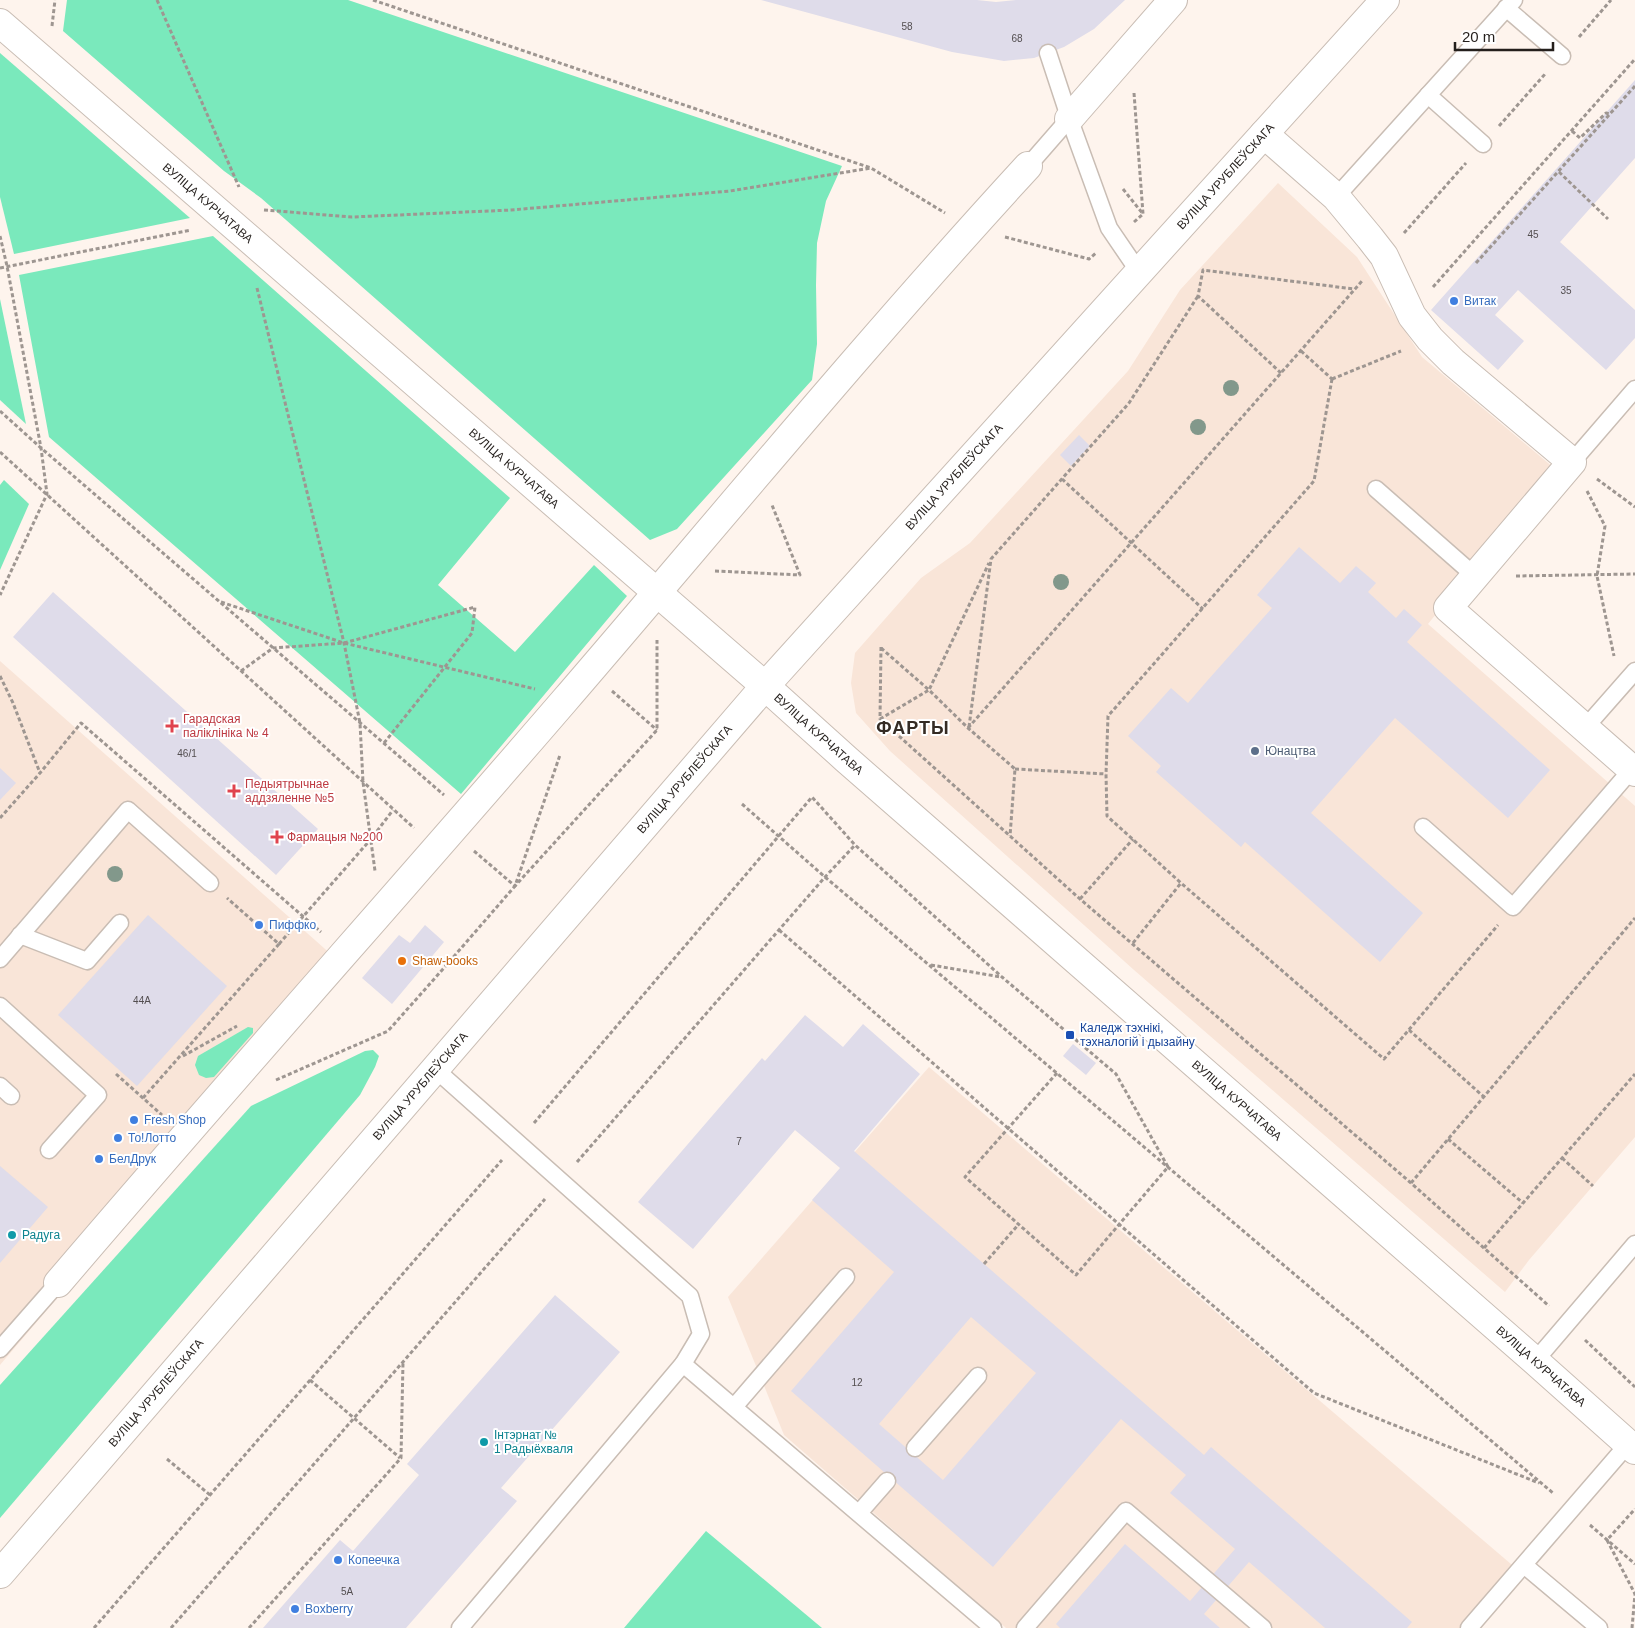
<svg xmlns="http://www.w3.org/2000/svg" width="1635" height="1628" font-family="Arial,sans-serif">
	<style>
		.built { fill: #f9e5d8 }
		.green { fill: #7ae9bc }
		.building { fill: #dfdcea; fill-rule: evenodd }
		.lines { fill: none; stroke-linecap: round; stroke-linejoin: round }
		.lane-casing { stroke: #c9bdb4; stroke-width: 19 }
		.street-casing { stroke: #c9bdb4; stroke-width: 30 }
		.secondary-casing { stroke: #c9bdb4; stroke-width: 30 }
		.path { stroke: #9e9691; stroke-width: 3; stroke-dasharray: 4 2.5; stroke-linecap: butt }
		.lane { stroke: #fff; stroke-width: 16 }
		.street { stroke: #fff; stroke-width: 28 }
		.secondary { stroke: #fff; stroke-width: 28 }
		.tree { fill: #82988b }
		.shop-dot { fill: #3f7fe0; stroke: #fff; stroke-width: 2 }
		.health-dot { fill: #e0444e; stroke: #fff; stroke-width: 2 }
		.service-dot { fill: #5c6f8a; stroke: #fff; stroke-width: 2 }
		.food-dot { fill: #e8710a; stroke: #fff; stroke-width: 2 }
		.transit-dot { fill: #1a4fb4; stroke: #fff; stroke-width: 2 }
		.culture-dot { fill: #0f9aa8; stroke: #fff; stroke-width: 2 }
		.labels { text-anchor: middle; stroke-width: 4; stroke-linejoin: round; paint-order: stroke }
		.number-label { font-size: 10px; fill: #534e50 }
		.street-label { font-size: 12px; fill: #241f1c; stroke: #fff }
		.shop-label { font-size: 12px; fill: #366cbe; stroke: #fff; text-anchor: start }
		.health-label { font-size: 12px; fill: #be3a42; stroke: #fff; text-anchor: start }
		.service-label { font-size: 12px; fill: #4e5e75; stroke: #fff; text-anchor: start }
		.food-label { font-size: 12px; fill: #c56008; stroke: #fff; text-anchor: start }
		.transit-label { font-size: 12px; fill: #164399; stroke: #fff; text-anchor: start }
		.culture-label { font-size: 12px; fill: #0d838f; stroke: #fff; text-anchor: start }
		.district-label { font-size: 18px; font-weight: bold; letter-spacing: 1px; fill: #342b24; stroke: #fff }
	</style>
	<rect width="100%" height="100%" fill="#fef4ed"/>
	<g class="built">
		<polygon points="1278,183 1357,257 1422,357 1554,468 1428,624 1635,806 1635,1137 1529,1260 1505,1292 1134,970 890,751 856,713 851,683 855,653 921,578 970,543 1128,371 1180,290"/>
		<polygon points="0,661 342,964 0,1365"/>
		<polygon points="929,1067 1525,1576 1479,1628 1006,1628 784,1435 728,1297"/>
	</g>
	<g class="green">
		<polygon points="67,0 348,0 842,166 826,201 817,243 816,285 817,344 812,380 677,529 650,540 261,198 224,171 63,31"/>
		<polygon points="0,53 190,218 14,254 0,197"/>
		<polygon points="213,236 510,498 438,585 515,652 594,565 627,596 461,794 49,437 19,275"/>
		<polygon points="0,299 26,424 0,400"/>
		<polygon points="4,480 29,504 0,570 0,485"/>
		<polygon points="248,1027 253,1028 253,1033 214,1077 206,1078 199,1075 195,1065 198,1056"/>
		<polygon points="373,1050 379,1056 375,1067 360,1095 0,1518 0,1385 251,1106 365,1051"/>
		<polygon points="706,1531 822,1628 624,1628"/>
	</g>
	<g class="building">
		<polygon points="761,0 977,0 996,2 1016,0 1125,0 1094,29 1064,47 1034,58 1004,61 952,52"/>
		<polygon points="1635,80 1635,158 1560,242 1635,310 1635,338 1606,370 1518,290 1495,315 1524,341 1498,370 1431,310"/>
		<polygon points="1079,435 1090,446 1071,466 1060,455"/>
		<polygon points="1299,547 1340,583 1356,566 1376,583 1368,592 1396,618 1404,609 1422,625 1407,642 1550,770 1508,818 1395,718 1311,813 1423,913 1380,962 1245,842 1241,847 1156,772 1161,766 1128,736 1171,688 1188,703 1207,681 1272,608 1257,595"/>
		<polygon points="53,592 318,829 276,875 13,637"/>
		<polygon points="0,768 16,783 0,800"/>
		<polygon points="148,915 227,986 137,1086 58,1015"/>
		<polygon points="425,925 444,942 392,1004 362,978 399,935 410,943"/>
		<path d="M805,1015L843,1047L863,1024L920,1074L854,1151L1204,1455L1211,1447L1412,1622L1407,1628H1325L1249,1562L1204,1614L1220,1628H1060L1056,1624L1125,1544L1190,1601L1235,1549L1170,1493L1186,1475L1121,1419L993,1567L791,1391L894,1272L812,1200L840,1168L795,1130L693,1249L638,1202L762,1058L765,1061ZM971,1317L1036,1373L943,1480L879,1424Z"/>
		<polygon points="1073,1044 1096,1063 1086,1075 1063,1056"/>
		<polygon points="0,1166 48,1207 0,1263"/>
		<polygon points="555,1295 620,1352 501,1488 517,1501 469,1556 406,1628 263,1628 340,1540 353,1551 419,1475 407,1464"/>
	</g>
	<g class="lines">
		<g class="lane-casing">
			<g id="lane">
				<polyline points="1506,8 1562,56"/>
				<polyline points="1048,53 1072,126 1109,228 1139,272"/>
				<polyline points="1428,95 1483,144"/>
				<polyline points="1020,167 1028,166 1069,119"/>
				<polyline points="1336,197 1514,0"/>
				<polyline points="1572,462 1635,389"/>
				<polyline points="1376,489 1475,576"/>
				<polyline points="1584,729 1635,671"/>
				<polyline points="1423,827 1513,907 1632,769"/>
				<polyline points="20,935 87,961 120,923"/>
				<polyline points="0,959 128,810 210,883"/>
				<polyline points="0,1006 98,1095 49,1150"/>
				<polyline points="435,1069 690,1296 701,1334 683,1364 460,1628"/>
				<polyline points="0,1086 11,1096"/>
				<polyline points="0,1349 58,1283"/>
				<polyline points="1535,1361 1635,1244"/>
				<polyline points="683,1364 993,1628"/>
				<polyline points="734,1407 846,1277"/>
				<polyline points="915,1448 978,1376"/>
				<polyline points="859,1513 887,1481"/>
				<polyline points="1524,1565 1599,1628"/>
				<polyline points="1025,1628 1126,1511 1263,1628"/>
				<polyline points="1469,1628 1628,1444"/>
			</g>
		</g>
		<g class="street-casing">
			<g id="street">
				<path id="s1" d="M0,23L765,686"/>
				<polyline points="1069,119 1173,0"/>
				<polyline points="1264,134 1336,197 1370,238 1384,256 1412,316 1430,339 1453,362 1572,462 1448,608 1635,772"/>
				<path d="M58,1283C225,1087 397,895 565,700C719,521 869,339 1028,166"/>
			</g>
		</g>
		<g class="secondary-casing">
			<g id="secondary">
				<path id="s2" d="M765,686L846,759L1535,1361L1635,1450"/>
				<path id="s3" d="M0,1574L765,686L1385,0"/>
			</g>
		</g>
		<g class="path">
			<polyline points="157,0 239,187"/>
			<polyline points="373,0 871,168 945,213"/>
			<polyline points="52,26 55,0"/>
			<polyline points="1579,37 1611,0"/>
			<polyline points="1134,93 1143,214"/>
			<polyline points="1499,126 1546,73"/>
			<polyline points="1572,131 1580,138 1606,113 1610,114"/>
			<polyline points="1559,172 1608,219"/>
			<polyline points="1123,189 1143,214"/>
			<polyline points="264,210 352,217 511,210 730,191 871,168"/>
			<polyline points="1134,222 1143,214"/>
			<polyline points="1404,233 1466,163"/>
			<polyline points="0,236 7,266 41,448 47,494 0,595"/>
			<polyline points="1005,237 1089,259 1096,253"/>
			<polyline points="1476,263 1635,86"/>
			<polyline points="0,268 191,230"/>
			<polyline points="1433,287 1635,59"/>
			<polyline points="257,288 344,643 360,723 363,782 375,871"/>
			<polyline points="1301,351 1332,379"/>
			<polyline points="1281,373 1198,296 1203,270 1354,289"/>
			<polyline points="1332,379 1314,481 1108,716 1106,774 1107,816 1181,883 1384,1059 1498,925"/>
			<polyline points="1332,379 1401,351"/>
			<polyline points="0,411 41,448 444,795"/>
			<polyline points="0,452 414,828"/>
			<polyline points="1062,479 1203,609"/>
			<polyline points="1597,479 1635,507"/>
			<polyline points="1587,491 1605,526 1597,576 1614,656"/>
			<polyline points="715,571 800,575 772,505"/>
			<polyline points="1516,576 1635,574"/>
			<polyline points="221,602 344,643 535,689"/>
			<polyline points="881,647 880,719 1080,899 1411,1183 1549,1306"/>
			<polyline points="881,648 929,690 989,563"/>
			<polyline points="241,671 273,648 344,643 475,607 472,633 384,743"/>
			<polyline points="0,676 13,703 40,773"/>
			<polyline points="612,691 657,730"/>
			<polyline points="880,719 929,690 968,728 1015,769 1010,836"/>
			<polyline points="969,727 991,559 1129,403 1198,296"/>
			<polyline points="968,728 1362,281"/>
			<polyline points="1015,769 1106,774"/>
			<polyline points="742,804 825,877 1553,1493"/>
			<polyline points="0,818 40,773 81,723 321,932"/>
			<polyline points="474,851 515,886 657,730 657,640"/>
			<polyline points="1080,899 1133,839"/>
			<polyline points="779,930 1314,1393 1539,1483"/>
			<polyline points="1133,943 1181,883"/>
			<polyline points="279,944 371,839 393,810"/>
			<polyline points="931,965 1001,977"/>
			<polyline points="1409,1030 1484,1097"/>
			<polyline points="183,1056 237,1026"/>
			<polyline points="1057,1073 965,1177 1076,1275 1168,1167"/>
			<polyline points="116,1074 162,1115"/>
			<polyline points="276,1080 388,1031 443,969 515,886 560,755"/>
			<polyline points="143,1098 279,944 227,898"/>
			<polyline points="534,1123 812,797 855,845 1002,977 1116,1074 1168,1167"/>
			<polyline points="1448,1139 1523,1203"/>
			<polyline points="1562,1158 1593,1186"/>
			<polyline points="577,1162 825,877 855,845"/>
			<polyline points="1411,1183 1635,918"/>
			<polyline points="1484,1248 1635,1074"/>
			<polyline points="984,1264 1018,1225"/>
			<polyline points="1585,1340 1635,1387"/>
			<polyline points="310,1380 400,1458"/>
			<polyline points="167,1459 210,1495"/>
			<polyline points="1590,1525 1635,1564"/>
			<polyline points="94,1628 502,1160"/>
			<polyline points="171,1628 545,1199"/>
			<polyline points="249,1628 401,1458 403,1362"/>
			<polyline points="1632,1628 1635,1594 1607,1540 1635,1509"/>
		</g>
		<use href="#lane" class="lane"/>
		<use href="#street" class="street"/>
		<use href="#secondary" class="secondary"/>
	</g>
	<g class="tree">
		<circle cx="1231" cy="388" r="8"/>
		<circle cx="1198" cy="427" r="8"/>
		<circle cx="1061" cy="582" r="8"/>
		<circle cx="115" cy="874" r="8"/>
	</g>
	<g class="shop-dot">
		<circle cx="1454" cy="301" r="5"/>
		<circle cx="259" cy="925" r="5"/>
		<circle cx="134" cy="1120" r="5"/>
		<circle cx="118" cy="1138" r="5"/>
		<circle cx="99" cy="1159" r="5"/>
		<circle cx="338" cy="1560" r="5"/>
		<circle cx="295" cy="1609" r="5"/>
	</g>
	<g class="health-dot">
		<path d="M169.5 718.5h5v5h5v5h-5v5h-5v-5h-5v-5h5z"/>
		<path d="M231.5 783.5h5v5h5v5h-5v5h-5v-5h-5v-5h5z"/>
		<path d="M274.5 829.5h5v5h5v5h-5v5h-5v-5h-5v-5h5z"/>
	</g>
	<circle class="service-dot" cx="1255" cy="751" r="5"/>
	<circle class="food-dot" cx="402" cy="961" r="5"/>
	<rect class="transit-dot" x="1065" y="1030" width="10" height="10" rx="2.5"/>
	<g class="culture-dot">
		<circle cx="12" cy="1235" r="5"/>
		<circle cx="484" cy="1442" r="5"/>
	</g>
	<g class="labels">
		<g class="number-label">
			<text x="907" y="30">58</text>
			<text x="1017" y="42">68</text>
			<text x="1533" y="238">45</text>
			<text x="1566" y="294">35</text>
			<text x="187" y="757">46/1</text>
			<text x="142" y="1004">44А</text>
			<text x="739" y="1145">7</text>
			<text x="857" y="1386">12</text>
			<text x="347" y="1595">5А</text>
		</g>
		<g class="street-label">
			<text dy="4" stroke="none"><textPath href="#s3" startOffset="1859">ВУЛІЦА УРУБЛЕЎСКАГА</textPath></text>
			<text dy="4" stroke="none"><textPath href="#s1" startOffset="275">ВУЛІЦА КУРЧАТАВА</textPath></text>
			<text dy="4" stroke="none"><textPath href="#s1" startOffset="680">ВУЛІЦА КУРЧАТАВА</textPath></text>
			<text dy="4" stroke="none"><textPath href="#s3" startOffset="1454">ВУЛІЦА УРУБЛЕЎСКАГА</textPath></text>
			<text dy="4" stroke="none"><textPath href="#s2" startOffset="72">ВУЛІЦА КУРЧАТАВА</textPath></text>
			<text dy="4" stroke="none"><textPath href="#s3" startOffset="1049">ВУЛІЦА УРУБЛЕЎСКАГА</textPath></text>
			<text dy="4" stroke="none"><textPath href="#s3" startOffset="644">ВУЛІЦА УРУБЛЕЎСКАГА</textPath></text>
			<text dy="4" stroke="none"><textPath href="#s2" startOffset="628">ВУЛІЦА КУРЧАТАВА</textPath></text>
			<text dy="4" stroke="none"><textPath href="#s2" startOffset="1032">ВУЛІЦА КУРЧАТАВА</textPath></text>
			<text dy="4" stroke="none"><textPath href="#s3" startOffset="239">ВУЛІЦА УРУБЛЕЎСКАГА</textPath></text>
		</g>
		<g class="shop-label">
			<text x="1464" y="305">Витак</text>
			<text x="269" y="929">Пиффко</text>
			<text x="144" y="1124">Fresh Shop</text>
			<text x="128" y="1142">То!Лотто</text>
			<text x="109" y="1163">БелДрук</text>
			<text x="348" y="1564">Копеечка</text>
			<text x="305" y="1613">Boxberry</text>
		</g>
		<g class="health-label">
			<text x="183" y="723">Гарадская<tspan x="183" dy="14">паліклініка № 4</tspan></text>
			<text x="245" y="788">Педыятрычнае<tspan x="245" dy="14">аддзяленне №5</tspan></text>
			<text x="287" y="841">Фармацыя №200</text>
		</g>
		<g class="service-label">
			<text x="1265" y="755">Юнацтва</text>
		</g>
		<g class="food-label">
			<text x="412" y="965">Shaw-books</text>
		</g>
		<g class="transit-label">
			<text x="1080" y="1032">Каледж тэхнікі,<tspan x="1080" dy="14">тэхналогій і дызайну</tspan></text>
		</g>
		<g class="culture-label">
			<text x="22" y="1239">Радуга</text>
			<text x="494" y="1439">Інтэрнат №<tspan x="494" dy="14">1 Радыёхваля</tspan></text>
		</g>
		<g class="district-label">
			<text x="913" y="734">ФАРТЫ</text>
		</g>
	</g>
	<path d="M1455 42v8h98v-8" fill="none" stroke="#241f1c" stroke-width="2.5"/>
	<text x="1462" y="42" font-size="15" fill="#241f1c" stroke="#ffffff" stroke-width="4" paint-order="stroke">20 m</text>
</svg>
